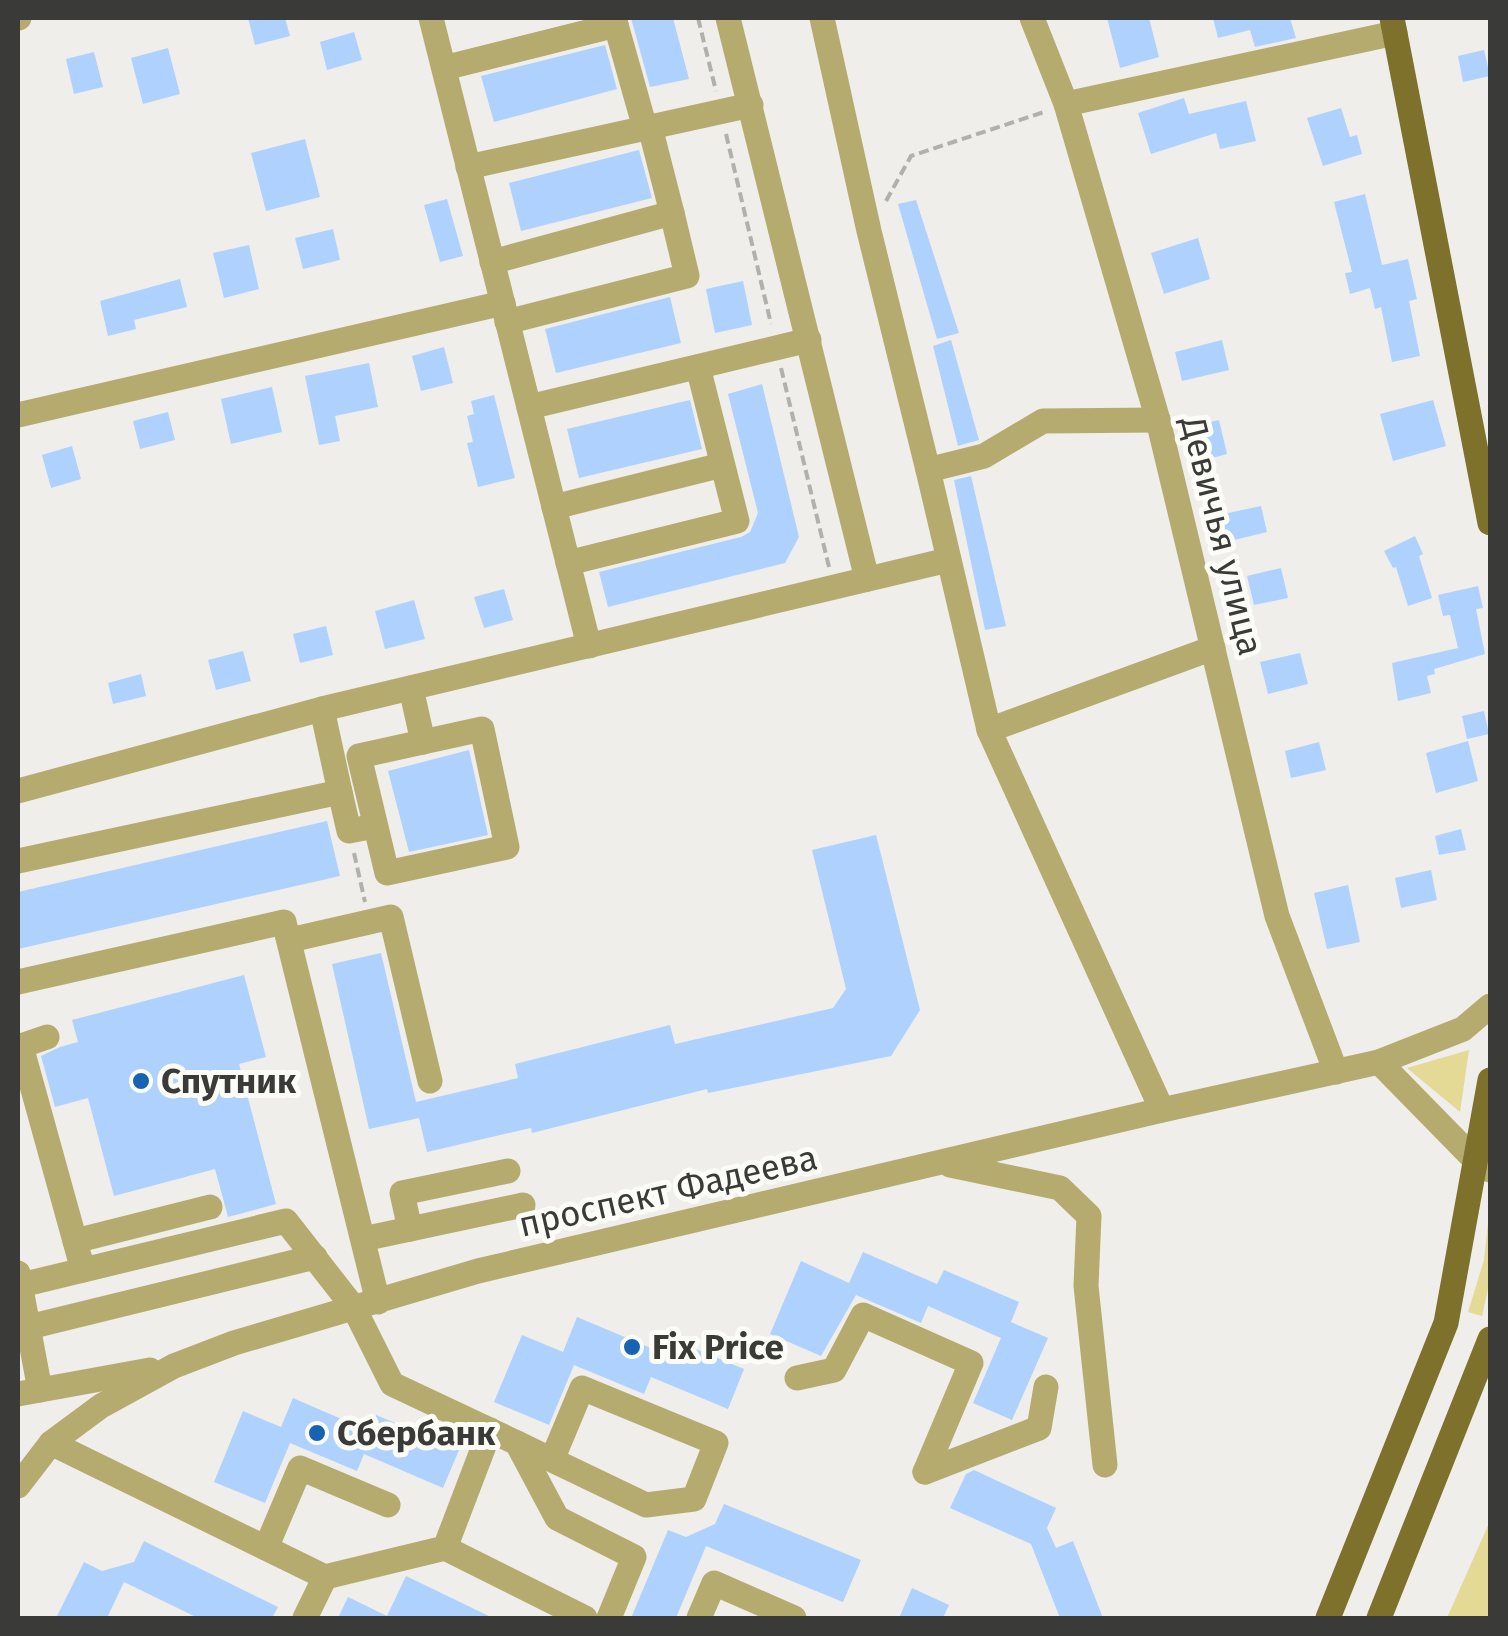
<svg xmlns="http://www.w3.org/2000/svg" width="1508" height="1636" font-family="'Fira Sans',sans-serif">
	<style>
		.green { fill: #e5d996 }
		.building { fill: #aed2fd }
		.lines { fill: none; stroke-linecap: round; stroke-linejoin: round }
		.path { stroke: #b1b0ad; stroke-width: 4; stroke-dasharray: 10 5; stroke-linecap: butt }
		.minor { stroke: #b5ab6f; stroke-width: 25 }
		.major { stroke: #7d712b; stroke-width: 25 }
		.poi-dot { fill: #1563b2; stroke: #fcfcf7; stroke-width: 4 }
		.labels { text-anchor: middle; stroke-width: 10; stroke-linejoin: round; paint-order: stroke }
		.street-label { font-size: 35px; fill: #3a3a39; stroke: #fcfcf7 }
		.poi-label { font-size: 35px; font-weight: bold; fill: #3a3a39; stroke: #fcfcf7; text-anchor: start }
	</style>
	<rect width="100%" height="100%" fill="#efeeea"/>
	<g class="green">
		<polygon points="1469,1050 1460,1112 1407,1068"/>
		<polygon points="1490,1204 1490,1280 1482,1316 1468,1312 1484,1260"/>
		<polygon points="1490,1521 1490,1618 1447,1618"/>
	</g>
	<g class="building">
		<polygon points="248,18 285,18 290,36 255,45"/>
		<polygon points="631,18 673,18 689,79 650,87"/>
		<polygon points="1107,18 1149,18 1159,57 1120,68"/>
		<polygon points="1213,18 1290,18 1296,38 1255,47 1250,30 1218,38"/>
		<polygon points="354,32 362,60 327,70 320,42"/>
		<polygon points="605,45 617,89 494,122 481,76"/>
		<polygon points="168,48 180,94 143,104 131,58"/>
		<polygon points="1484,50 1490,76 1463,82 1458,56"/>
		<polygon points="94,52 103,87 74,94 66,59"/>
		<polygon points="1184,98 1189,114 1246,101 1256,141 1220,149 1216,133 1151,154 1138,113"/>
		<polygon points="1341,108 1350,137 1357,135 1362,154 1323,166 1307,118"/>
		<polygon points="305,139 320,197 266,211 251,153"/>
		<polygon points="639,150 652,198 521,231 509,183"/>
		<polygon points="1365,194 1382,265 1408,259 1417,299 1409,301 1420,356 1392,362 1381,307 1375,309 1370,288 1350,294 1345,273 1352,272 1334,202"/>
		<polygon points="447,199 463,256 440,262 424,205"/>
		<polygon points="916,200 959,333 937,339 898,204"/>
		<polygon points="333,229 340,260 303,269 295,238"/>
		<polygon points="1198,238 1210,279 1164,294 1151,253"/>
		<polygon points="249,245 259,289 224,298 213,253"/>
		<polygon points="180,279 187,307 134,320 136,329 108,336 100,301"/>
		<polygon points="743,281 752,325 715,333 706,289"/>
		<polygon points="670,297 681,343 556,373 545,329"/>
		<polygon points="951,340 979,440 958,446 933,346"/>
		<polygon points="1222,340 1229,370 1182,381 1175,352"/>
		<polygon points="444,347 453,383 421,391 412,356"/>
		<polygon points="369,363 378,407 335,416 340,441 319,445 305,376"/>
		<polygon points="762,384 799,537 785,563 608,607 599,572 741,537 750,532 758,513 728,394"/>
		<polygon points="272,387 282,432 231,444 221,399"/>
		<polygon points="494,395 515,478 478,487 467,443 473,442 467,416 474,414 471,401"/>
		<polygon points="690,400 702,449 579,478 567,429"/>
		<polygon points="1433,400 1446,446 1393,461 1380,414"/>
		<polygon points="168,412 175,440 140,449 133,421"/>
		<polygon points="1219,420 1227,454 1198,462 1190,427"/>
		<polygon points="72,446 81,479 51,488 42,455"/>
		<polygon points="971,476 1006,626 985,630 954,480"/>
		<polygon points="1261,506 1267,532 1226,542 1219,515"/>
		<polygon points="1415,536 1423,554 1419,556 1432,598 1408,606 1396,567 1393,568 1384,551"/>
		<polygon points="1281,568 1288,598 1254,605 1247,576"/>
		<polygon points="1478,586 1483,608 1476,609 1485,654 1434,669 1435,674 1427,676 1431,693 1398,701 1392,663 1458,648 1450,615 1443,616 1438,595"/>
		<polygon points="504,589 513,620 484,628 474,597"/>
		<polygon points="414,600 425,639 385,649 375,611"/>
		<polygon points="326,626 333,655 300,663 293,634"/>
		<polygon points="243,651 251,681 216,690 208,660"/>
		<polygon points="1300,653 1308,684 1268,694 1260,662"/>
		<polygon points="141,674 146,696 113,704 108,683"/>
		<polygon points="1484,711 1489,734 1467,739 1462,716"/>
		<polygon points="1468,741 1478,781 1436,793 1426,753"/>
		<polygon points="1319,742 1326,770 1291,778 1285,751"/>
		<polygon points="469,750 488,835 409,852 388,771"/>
		<polygon points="327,821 340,876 18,949 18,892"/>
		<polygon points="1461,829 1466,850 1439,855 1435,836"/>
		<polygon points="876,835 920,1010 891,1056 708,1093 707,1089 532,1133 531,1128 427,1152 419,1118 369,1129 332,964 381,953 416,1102 518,1078 515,1064 670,1025 675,1044 833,1008 846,989 812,850"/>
		<polygon points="1431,870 1437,900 1401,908 1395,878"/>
		<polygon points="1348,885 1360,942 1327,949 1314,893"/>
		<polygon points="244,975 266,1057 239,1064 276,1204 228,1217 215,1169 114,1196 88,1098 55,1107 41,1056 60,1047 78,1042 72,1020"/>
		<polygon points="863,1252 937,1284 944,1270 1019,1302 1011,1322 1048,1338 1012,1420 973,1403 1001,1338 928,1306 921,1323 856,1295 821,1356 770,1334 801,1261 849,1283"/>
		<polygon points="577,1317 658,1351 664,1336 744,1369 728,1409 651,1377 644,1394 574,1365 549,1425 494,1402 522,1335 563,1352"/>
		<polygon points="293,1398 369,1431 376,1415 459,1450 443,1488 364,1454 357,1471 290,1443 265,1503 214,1482 243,1411 281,1427"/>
		<polygon points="974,1470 1056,1508 1047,1528 1056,1548 1073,1541 1103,1618 1060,1618 1031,1544 950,1508 966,1474"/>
		<polygon points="724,1504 861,1560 843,1602 706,1546 676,1618 631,1618 668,1530 686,1537 715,1524"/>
		<polygon points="144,1541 278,1607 272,1618 198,1618 124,1582 107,1618 56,1618 84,1562 102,1571 134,1562"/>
		<polygon points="406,1576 493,1618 338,1618 348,1597 387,1616"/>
		<polygon points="912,1588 949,1605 943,1618 899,1618"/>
	</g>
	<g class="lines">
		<g class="path">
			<polyline points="698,18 716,91"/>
			<polyline points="726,134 771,324"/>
			<polyline points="886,201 911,156 1047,111"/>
			<polyline points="781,368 829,567"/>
			<polyline points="354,853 365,902"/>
		</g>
		<g class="minor">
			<polyline points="18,18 19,18"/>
			<polyline points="431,18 589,646"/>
			<polyline points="614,18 645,128"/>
			<polyline points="728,18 867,579"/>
			<polyline points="822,18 869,231 928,470 989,730 1162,1110"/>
			<polyline points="1032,18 1066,104 1158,420 1277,916 1336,1072"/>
			<polyline points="444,68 616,25"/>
			<polyline points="1066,104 1395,33"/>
			<polyline points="468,167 751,105"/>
			<polyline points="492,262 672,213 650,127"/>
			<polyline points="507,322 687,276 672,213"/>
			<polyline points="529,407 809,340"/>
			<polyline points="18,415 503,303"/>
			<polyline points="928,470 984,456 1043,421 1158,420"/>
			<polyline points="554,507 722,465"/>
			<polyline points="568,563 737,521 698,367"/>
			<polyline points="411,688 423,742"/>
			<polygon points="482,729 507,847 387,873 359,756"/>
			<polyline points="989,730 1213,648"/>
			<polyline points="18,791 322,709 948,560"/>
			<polyline points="340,792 349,831 375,826"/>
			<polyline points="18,861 340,792 322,709"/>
			<polyline points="290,940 391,917 430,1081"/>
			<polyline points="18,982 284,922 378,1302"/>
			<polyline points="21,1046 83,1270"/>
			<polyline points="18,1047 47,1037"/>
			<polyline points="1379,1062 1475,1160 1490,1170"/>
			<polyline points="950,1165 1060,1188 1089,1216 1086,1286 1105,1465"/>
			<polyline points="410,1229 402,1193 508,1171"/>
			<polyline points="363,1239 523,1205"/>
			<polyline points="75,1241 210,1207"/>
			<polyline points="18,1273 40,1390"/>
			<polyline points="21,1285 286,1221 354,1308 392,1384 517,1443 557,1518 634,1557 609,1618"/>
			<polyline points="29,1327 315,1257"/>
			<polyline points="797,1378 834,1370 863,1315 971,1363 925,1472"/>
			<polyline points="18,1394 150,1370"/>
			<polyline points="51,1443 325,1577 445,1548 490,1430"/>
			<polyline points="517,1443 552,1460 582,1388 716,1443 694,1499 646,1505 552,1460"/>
			<polyline points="925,1472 1039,1428 1046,1387"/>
			<polyline points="18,1486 51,1443 101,1406 174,1366 234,1343 478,1271 1162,1110 1379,1062 1463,1029 1490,1006"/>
			<polyline points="266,1548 300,1468 388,1505"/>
			<polyline points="445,1548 585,1618"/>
			<polyline points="305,1618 325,1577"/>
			<polyline points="699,1618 714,1583 794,1618"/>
		</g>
		<g class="major">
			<polyline points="1392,18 1490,523"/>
			<polyline points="1328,1618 1446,1323 1490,1080"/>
			<polyline points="1379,1618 1490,1339"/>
		</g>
	</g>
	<g class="poi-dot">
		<circle cx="141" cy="1081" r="10"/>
		<circle cx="632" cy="1347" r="10"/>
		<circle cx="317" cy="1433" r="10"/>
	</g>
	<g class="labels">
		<g class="street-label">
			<text transform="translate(1222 536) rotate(76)" y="12">Девичья улица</text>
			<text transform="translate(668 1191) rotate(-13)" y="12">проспект Фадеева</text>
		</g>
		<g class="poi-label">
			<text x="161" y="1093">Спутник</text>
			<text x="652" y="1359">Fix Price</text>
			<text x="337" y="1445">Сбербанк</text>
		</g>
	</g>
	<rect width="1508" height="1636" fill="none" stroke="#3a3a39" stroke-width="40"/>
</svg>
